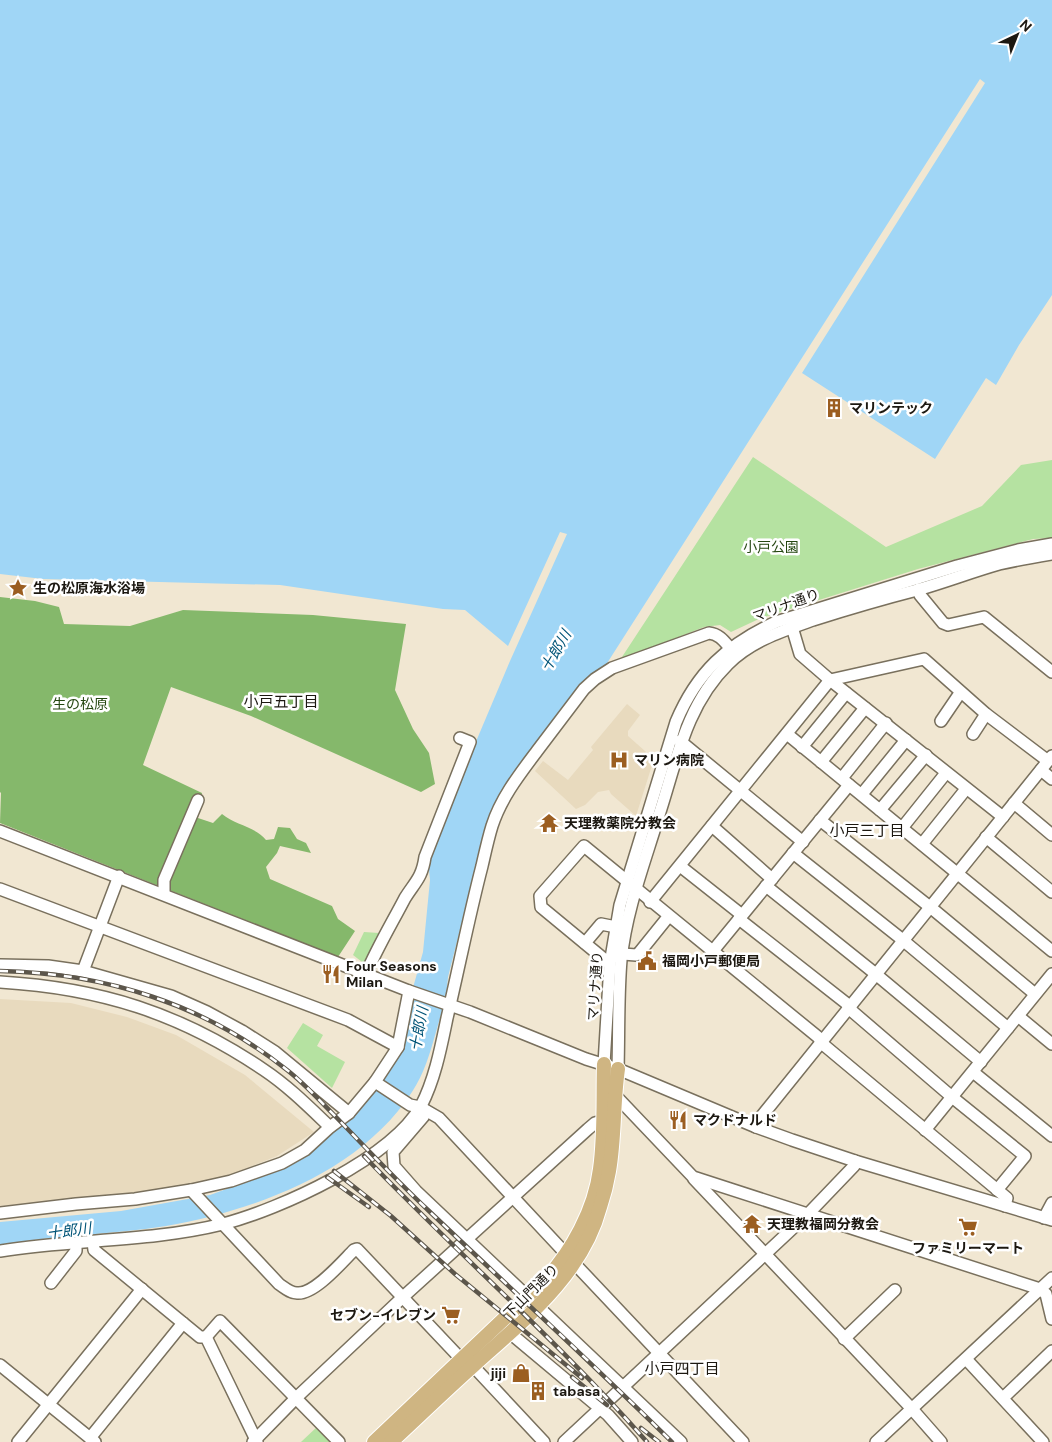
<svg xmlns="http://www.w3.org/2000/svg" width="1052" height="1442" font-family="'DM Sans','Noto Sans JP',sans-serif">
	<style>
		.built { fill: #e8dabe }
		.green { fill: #b5e2a1 }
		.forest { fill: #85b86b }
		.water { fill: #a0d6f6 }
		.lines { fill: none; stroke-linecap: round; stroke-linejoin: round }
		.minor-casing { stroke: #79705d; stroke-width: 14 }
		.major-casing { stroke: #fff; stroke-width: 16 }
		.minor { stroke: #fff; stroke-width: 11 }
		.major { stroke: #cfb582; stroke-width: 14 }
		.rail-casing { stroke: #5c564b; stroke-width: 4.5 }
		.rail { stroke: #fff; stroke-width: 2.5; stroke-dasharray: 8; stroke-linecap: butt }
		.labels { text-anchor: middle; stroke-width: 5; stroke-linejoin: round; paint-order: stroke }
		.poi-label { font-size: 14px; font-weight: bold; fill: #1c1811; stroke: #fff; text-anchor: start }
		.park-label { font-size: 14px; fill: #254711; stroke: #fff }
		.street-label { font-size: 14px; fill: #1c1811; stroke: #fff }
		.water-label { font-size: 15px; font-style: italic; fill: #005477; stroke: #fff }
		.neighbourhood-label { font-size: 15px; fill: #1c1811; stroke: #fff }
	</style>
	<rect width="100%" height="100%" fill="#f1e7d2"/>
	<g class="built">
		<polygon points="627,704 640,715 628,731 628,736 654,759 636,816 611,794 609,790 598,792 585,805 576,809 535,771 543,761 568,780 593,750 591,747"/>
		<polygon points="0,999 71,1003 127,1017 176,1035 245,1075 314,1132 277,1156 217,1180 150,1192 0,1206"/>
	</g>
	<g class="green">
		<polygon points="753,457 886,547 982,506 1021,465 1052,460 1052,538 1033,539 918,569 835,595 761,618 731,632 720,625 704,627 620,660"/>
		<polygon points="364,932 379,933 366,965 353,955"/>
		<polygon points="303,1023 323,1035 317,1046 345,1062 332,1088 287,1048"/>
		<polygon points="318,1426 334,1442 301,1442"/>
	</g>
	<path class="forest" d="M0,597L35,601L59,607L64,624L130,626L183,610L313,615L406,624L395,690L413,729L429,753L435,784L421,792L251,716L171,687L143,765L202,793L198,818L213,823L222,814C235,825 256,827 266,840L274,839L278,827L290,828L297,839L306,843L311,853L280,846L277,853L266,867L270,879L332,906L338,919L355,931L338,957L0,823L1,793L0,792Z"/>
	<path class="water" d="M0,0H1052V295L1019,345L996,385L986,378L935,459L802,373L985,83L980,79L604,668L589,677L508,782L488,819L448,977C447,996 441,1014 436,1032C430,1053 424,1074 412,1092C360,1172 256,1210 166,1226C111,1235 55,1235 0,1245V1222L121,1211L210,1195L287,1167L320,1143L370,1098L388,1073L403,1042L409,1002L423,952L430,880L428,860L453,796L510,661L567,534L560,532L508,646L465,610L443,609L280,585L43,579L0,574Z"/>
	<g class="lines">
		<g class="minor-casing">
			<g id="minor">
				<polyline points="919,589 920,595 943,623 948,625 984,617 1052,672"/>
				<polyline points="792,627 800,654 830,680 1003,817"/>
				<polyline points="941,721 960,693"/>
				<polyline points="787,734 1052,951"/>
				<polyline points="973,734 986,714"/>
				<polyline points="680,741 803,842"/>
				<polyline points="802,747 846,693"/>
				<polyline points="821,762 865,708"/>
				<polyline points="1041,770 1052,779"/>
				<polyline points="842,778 886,723"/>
				<polyline points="862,794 906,740"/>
				<polyline points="1014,803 1052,835"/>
				<polyline points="880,810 926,755"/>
				<polyline points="820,820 935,911 1035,994"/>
				<polyline points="712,826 772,879"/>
				<polyline points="902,828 946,773"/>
				<polyline points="0,831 409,991 470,1012 586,1059 618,1069 756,1127 792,1140 855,1161 1052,1220"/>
				<polyline points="986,837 1052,892"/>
				<polyline points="922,844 966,789"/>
				<polyline points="793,853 899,937 1008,1028"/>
				<polyline points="680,866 742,915"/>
				<polyline points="766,886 872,971 981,1062"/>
				<polyline points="0,889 348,1020 398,1047"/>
				<polyline points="164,894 164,880 198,800"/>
				<polyline points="650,902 830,680 924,659 986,714 1048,761"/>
				<polyline points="739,919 846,1003 853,1012 952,1097 1025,1156 997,1190"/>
				<polyline points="585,943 601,924 616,927"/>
				<polyline points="712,952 849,785"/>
				<polyline points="623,954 636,955 639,953 668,917"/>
				<polyline points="610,964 541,907 540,896 584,846 818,1037 825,1046 1007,1198 1005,1206"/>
				<polyline points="0,965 48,966 83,971 171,996 207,1012 242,1031 275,1052 349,1113"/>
				<polyline points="83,971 119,876"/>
				<path d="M366,974C377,948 392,923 405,898C415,882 422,878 425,857L470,742L460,738"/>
				<path d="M0,982C100,988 180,1013 264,1070C288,1086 309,1107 330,1127"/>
				<polyline points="1018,1016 1052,1044"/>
				<path d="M604,1064L610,964L620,905L676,722C697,672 727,645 776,622L957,566L1018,550L1052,544"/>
				<path d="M618,1069C619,1033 618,996 621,960C626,911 644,864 658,818C676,764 685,706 728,664C751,641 782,631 813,620C848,609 882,599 917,590C945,582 971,572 999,564C1016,560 1034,557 1052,554"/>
				<polyline points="973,1072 1052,1136"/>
				<polyline points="375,1082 398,1047 409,991"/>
				<polyline points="614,1094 693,1177 1040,1289 1046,1294 1052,1319"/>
				<polyline points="426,1111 423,1117 393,1152 394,1166 416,1191 681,1442"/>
				<polyline points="756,1127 761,1117 1052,756"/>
				<polyline points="925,1130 1052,974"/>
				<polyline points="694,1179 912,1409 941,1442"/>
				<polyline points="191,1190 231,1181 282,1163 305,1150 330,1127 349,1113 375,1082 410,1105 420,1107 439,1118 567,1255"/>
				<path d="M0,1213L76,1204L135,1199L191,1190L279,1284C285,1288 290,1293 297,1293C314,1295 342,1262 354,1250L357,1249L461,1359L473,1366L544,1442"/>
				<polyline points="1044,1218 1052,1203"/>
				<polyline points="93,1242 94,1250 200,1337 206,1337 257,1442"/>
				<path d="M0,1251C74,1239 150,1242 223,1224C280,1209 391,1159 421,1106C435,1079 441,1047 447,1018C459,967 469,916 482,866C485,853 488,839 492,826C501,798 519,775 537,751C552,731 568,710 584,689L595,679L612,668L709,633C719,634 724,641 730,648"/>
				<polyline points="574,1263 743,1442"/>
				<polyline points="51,1283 76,1251 76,1243"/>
				<polyline points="510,1333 608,1415 632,1442"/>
				<polyline points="206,1337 220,1321 339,1442"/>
				<polyline points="844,1339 895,1290"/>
				<polyline points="966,1359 1043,1442"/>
				<polyline points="0,1365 95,1442"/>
				<polyline points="1003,1398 1052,1351"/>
				<polyline points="90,1438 183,1323"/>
				<polyline points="18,1442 142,1289"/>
				<polyline points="253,1442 297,1397 403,1297 588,1129 595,1123 602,1121"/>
				<polyline points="564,1442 808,1214 854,1166 855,1161"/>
				<polyline points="876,1442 1052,1278"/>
			</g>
		</g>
		<g class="major-casing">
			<g id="major">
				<path d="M374,1442L544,1281C572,1252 595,1209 600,1169C605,1135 603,1098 604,1064"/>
				<path d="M391,1442C419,1416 446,1390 474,1365C524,1320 582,1275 600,1207C604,1195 607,1183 609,1171C615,1137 613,1102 618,1069"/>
			</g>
		</g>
		<use href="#minor" class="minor"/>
		<use href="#major" class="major"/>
		<g class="rail-casing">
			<g id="rail">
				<path d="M0,971C105,973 204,1004 287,1070C305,1084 320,1101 336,1117C367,1149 397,1181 429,1211C510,1288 592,1363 672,1442"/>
				<path d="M364,1156C457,1253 558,1341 647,1442"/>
				<polyline points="334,1171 391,1216 455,1274 582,1378"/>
				<polyline points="327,1177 369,1207"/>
				<polyline points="572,1377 607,1405"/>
				<polyline points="641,1428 659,1442"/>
			</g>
		</g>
		<use href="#rail" class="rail"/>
	</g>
	<defs>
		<g id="building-bare" transform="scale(1.5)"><path d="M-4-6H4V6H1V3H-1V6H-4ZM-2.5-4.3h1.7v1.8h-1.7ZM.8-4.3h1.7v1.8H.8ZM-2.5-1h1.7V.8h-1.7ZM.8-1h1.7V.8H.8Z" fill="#9b5e21" stroke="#fff" stroke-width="2.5" paint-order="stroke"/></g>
		<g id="sight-bare" transform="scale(1.5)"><path d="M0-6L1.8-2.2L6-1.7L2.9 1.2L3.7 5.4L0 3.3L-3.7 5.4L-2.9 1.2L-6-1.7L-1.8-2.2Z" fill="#9b5e21" stroke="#fff" stroke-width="2.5" paint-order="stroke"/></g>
		<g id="hospital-bare" transform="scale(1.5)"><path d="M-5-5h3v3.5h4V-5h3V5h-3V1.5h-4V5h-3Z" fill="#9b5e21" stroke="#fff" stroke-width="2.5" paint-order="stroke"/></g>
		<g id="temple-bare" transform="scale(1.5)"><path d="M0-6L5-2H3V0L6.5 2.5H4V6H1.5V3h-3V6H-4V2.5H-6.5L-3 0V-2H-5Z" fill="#9b5e21" stroke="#fff" stroke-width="2.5" paint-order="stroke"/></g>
		<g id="civic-bare" transform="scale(1.5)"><path d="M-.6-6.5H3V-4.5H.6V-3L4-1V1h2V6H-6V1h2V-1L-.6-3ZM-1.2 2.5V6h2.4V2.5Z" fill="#9b5e21" stroke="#fff" stroke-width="2.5" paint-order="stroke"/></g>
		<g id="restaurant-bare" transform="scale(1.5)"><path d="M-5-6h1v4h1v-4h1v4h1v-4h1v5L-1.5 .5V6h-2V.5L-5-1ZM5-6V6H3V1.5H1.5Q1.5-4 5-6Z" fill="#9b5e21" stroke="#fff" stroke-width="2.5" paint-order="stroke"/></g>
		<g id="supermarket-bare" transform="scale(1.5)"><path d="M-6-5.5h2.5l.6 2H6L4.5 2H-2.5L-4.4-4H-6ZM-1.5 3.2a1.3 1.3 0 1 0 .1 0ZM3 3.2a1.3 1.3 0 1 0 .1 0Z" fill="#9b5e21" stroke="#fff" stroke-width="2.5" paint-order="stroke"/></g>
		<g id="shop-bare" transform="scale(1.5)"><path d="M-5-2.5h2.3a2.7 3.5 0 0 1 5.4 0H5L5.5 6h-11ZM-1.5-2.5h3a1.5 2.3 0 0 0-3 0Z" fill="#9b5e21" stroke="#fff" stroke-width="2.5" paint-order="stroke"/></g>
	</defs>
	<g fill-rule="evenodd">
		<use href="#building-bare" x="834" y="408"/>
		<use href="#sight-bare" x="18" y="588"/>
		<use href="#hospital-bare" x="619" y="760"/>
		<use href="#temple-bare" x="549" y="823"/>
		<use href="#civic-bare" x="647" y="961"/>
		<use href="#restaurant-bare" x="331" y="974"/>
		<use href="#restaurant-bare" x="678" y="1120"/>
		<use href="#temple-bare" x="752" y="1224"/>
		<use href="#supermarket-bare" x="968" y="1227"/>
		<use href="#supermarket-bare" x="451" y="1315"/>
		<use href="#shop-bare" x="521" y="1373"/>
		<use href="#building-bare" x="538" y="1391"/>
	</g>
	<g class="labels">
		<g class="poi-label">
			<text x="849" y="413">マリンテック</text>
			<text x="33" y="593">生の松原海水浴場</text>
			<text x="634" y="765">マリン病院</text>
			<text x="564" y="828">天理教薬院分教会</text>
			<text x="662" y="966">福岡小戸郵便局</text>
			<text x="346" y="971">Four Seasons<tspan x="346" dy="16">Milan</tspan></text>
			<text x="693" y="1125">マクドナルド</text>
			<text x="767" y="1229">天理教福岡分教会</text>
			<text x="968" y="1253" text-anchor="middle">ファミリーマート</text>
			<text x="436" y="1320" text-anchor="end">セブン-イレブン</text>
			<text x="506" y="1378" text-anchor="end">jiji</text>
			<text x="553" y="1396">tabasa</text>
		</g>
		<g class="park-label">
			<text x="771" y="552">小戸公園</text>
			<text x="80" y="709">生の松原</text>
		</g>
		<g class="street-label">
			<text transform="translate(786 605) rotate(-20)" y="5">マリナ通り</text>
			<text transform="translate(595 986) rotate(-86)" y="5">マリナ通り</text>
			<text transform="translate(531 1291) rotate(-45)" y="5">下山門通り</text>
		</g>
		<g class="water-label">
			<text transform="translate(556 651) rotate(-60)" y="5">十郎川</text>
			<text transform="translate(419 1029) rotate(-80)" y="5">十郎川</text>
			<text transform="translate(69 1231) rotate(-8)" y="5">十郎川</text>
		</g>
		<g class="neighbourhood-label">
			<text x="281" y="707">小戸五丁目</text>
			<text x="867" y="836">小戸三丁目</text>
			<text x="682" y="1374">小戸四丁目</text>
		</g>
	</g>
	<g transform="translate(1017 35) rotate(43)" stroke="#ffffff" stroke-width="4" paint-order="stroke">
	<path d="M0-4L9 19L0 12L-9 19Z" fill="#1c1811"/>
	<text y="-8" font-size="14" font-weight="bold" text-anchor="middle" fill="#1c1811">N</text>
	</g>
</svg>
